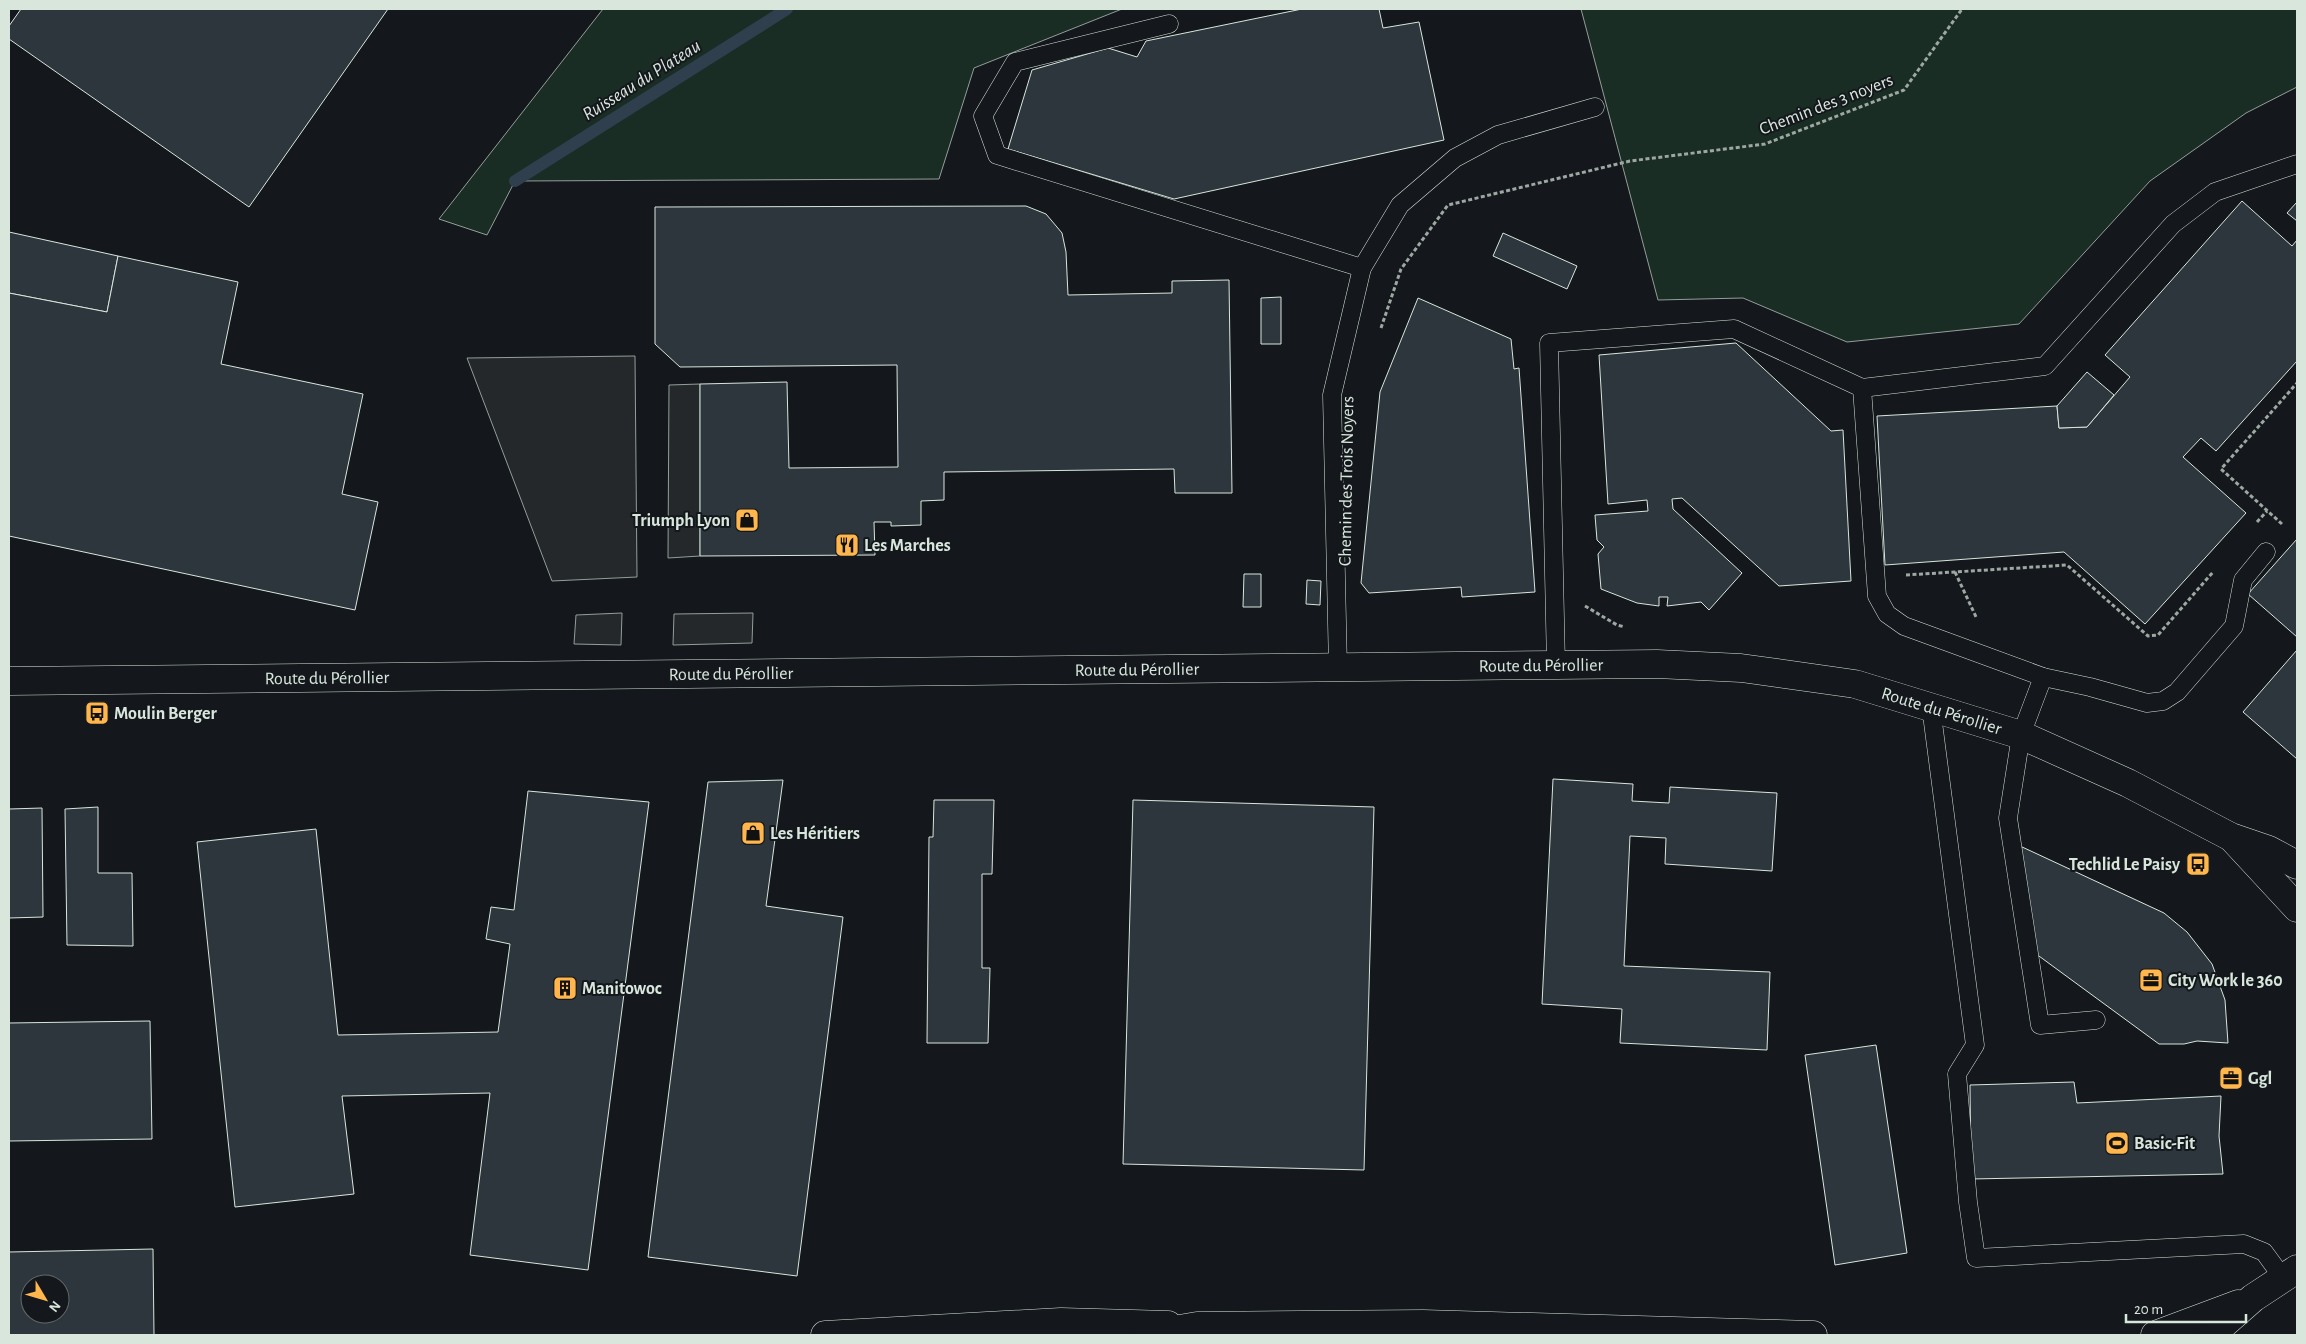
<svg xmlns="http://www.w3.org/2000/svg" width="2306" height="1344" font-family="'Alegreya Sans',sans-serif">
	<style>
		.green { fill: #1a2d24; stroke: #939e99 }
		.parking { fill: #24282b; stroke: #939e99 }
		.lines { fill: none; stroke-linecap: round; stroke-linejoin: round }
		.stream { stroke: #2f3f4d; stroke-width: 12 }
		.building { fill: #2c363c; stroke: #d8e6dc; fill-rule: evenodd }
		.service-casing { stroke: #d8e6dc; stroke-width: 19 }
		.minor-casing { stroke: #d8e6dc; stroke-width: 29 }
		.secondary-casing { stroke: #d8e6dc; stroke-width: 29 }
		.path { stroke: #9da8a2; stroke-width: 3; stroke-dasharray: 4 2.5; stroke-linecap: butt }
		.service { stroke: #14181c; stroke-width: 18 }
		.minor { stroke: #14181c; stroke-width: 28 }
		.secondary { stroke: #14181c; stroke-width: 28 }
		.labels { text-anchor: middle; stroke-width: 4; stroke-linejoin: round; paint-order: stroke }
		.street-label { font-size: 18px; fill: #d8e6dc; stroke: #14181c }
		.poi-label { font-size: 18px; font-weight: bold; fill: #d8e6dc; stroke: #14181c; text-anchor: start }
		.water-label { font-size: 19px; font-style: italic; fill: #d8e6dc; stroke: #14181c }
	</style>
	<rect width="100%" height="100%" fill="#14181c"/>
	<g class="green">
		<polygon points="603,9 1122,9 974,68 939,179 515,181 487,235 439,219"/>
		<polygon points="1581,9 2297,9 2297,87 2246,113 2150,181 2019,324 1847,342 1743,298 1658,300"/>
	</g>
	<g class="parking">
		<polygon points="635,356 637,577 552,581 467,358"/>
		<polygon points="700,384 700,556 668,558 669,385"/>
		<polygon points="622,613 621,645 574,644 576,615"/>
		<polygon points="753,613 752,643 673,645 674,614"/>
	</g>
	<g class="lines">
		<polyline class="stream" points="515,181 787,9"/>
	</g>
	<g class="building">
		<polygon points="21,9 388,9 249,207 9,39 9,26"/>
		<polygon points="1302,9 1379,9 1383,28 1419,22 1444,140 1174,199 1008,149 1032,70 1108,48 1137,57 1146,41"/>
		<polygon points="2242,201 2292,246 2297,240 2297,361 2216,451 2201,438 2183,457 2246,513 2145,624 2064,552 1885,565 1877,416 2057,406 2059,428 2087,427 2130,377 2105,355"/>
		<polygon points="2297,202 2297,221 2287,213"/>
		<polygon points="1026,206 1046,214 1062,233 1066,252 1068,295 1172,293 1172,281 1229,280 1232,493 1175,493 1174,469 944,472 944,500 921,501 921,525 891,526 891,522 874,522 875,555 700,556 700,384 787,382 789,468 898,467 897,365 680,367 655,344 655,207"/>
		<polygon points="9,232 118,256 107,312 9,293"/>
		<polygon points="1503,233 1577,266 1567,289 1493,256"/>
		<polygon points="118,256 238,282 221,364 363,394 342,494 378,502 355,610 9,536 9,293 107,312"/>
		<polygon points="1281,297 1281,344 1261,344 1261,298"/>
		<polygon points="1418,298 1511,339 1514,369 1519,368 1535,592 1462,597 1461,587 1369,593 1361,583 1380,392"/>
		<polygon points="1736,343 1831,431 1843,430 1851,581 1779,586 1682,498 1672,499 1673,509 1742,573 1709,610 1701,602 1667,606 1668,597 1659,597 1659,606 1637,603 1601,589 1598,554 1604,547 1597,540 1595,515 1648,511 1647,500 1608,504 1599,355"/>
		<polygon points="2087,372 2114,395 2087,427 2059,428 2057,406"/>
		<polygon points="2297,539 2297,637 2248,594"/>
		<polygon points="1244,574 1261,574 1261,607 1243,607"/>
		<polygon points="1307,580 1321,581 1320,605 1306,604"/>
		<polygon points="2297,650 2297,759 2243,712"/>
		<polygon points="1553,779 1633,784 1632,801 1669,803 1670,787 1777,793 1772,871 1665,864 1666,838 1630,836 1624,966 1770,972 1767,1050 1620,1043 1622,1009 1542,1004"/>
		<polygon points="783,780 766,906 843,917 797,1276 648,1257 708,782"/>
		<polygon points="528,791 649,802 588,1270 470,1255 490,1093 342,1096 354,1194 235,1207 197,842 316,829 338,1035 498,1032 510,944 486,939 491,907 514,910"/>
		<polygon points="934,800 994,800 992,874 982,874 982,968 990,968 988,1043 927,1043 929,837 933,837"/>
		<polygon points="1133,800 1374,807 1364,1170 1123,1164"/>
		<polygon points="98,807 98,873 132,873 133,946 67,945 65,809"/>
		<polygon points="42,808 43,917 9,918 9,809"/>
		<polygon points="2020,846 2164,913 2187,932 2212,964 2225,1000 2228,1043 2197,1041 2184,1044 2159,1044 2028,948"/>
		<polygon points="150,1021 152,1139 9,1141 9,1023"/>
		<polygon points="1876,1045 1907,1253 1835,1265 1805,1055"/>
		<polygon points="2074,1082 2077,1103 2221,1096 2219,1136 2223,1174 1971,1179 1970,1085"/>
		<path d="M153,1249L154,1335H9V1252ZM30,1284H60V1314H30Z"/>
	</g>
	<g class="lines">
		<g class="service-casing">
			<g id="service">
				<polyline points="1169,24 1015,62 983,116 997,155 1362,268"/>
				<polyline points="2266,552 2243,580 2234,626 2177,692 2163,701 2147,703 2090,687 2043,677 1904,626 1887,614 1877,596 1862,388 2045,366 2173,224 2215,192 2297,164"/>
				<polyline points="1556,665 1549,343 1734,329 1862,388"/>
				<polyline points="1338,668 1332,395 1362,268 1400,205 1455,158 1498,135 1595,107"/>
				<polyline points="2043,677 2021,735 2008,818 2040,1025 2096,1020"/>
				<polyline points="1931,707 1975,1045 1957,1074 1968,1202 1976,1258 2244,1244 2264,1252 2283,1278"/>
			</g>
		</g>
		<g class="minor-casing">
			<g id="minor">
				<polyline points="825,1335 1061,1322 1168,1325"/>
				<polyline points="1145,1335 1197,1326 1423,1324 1813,1335"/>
			</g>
		</g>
		<g class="secondary-casing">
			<g id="secondary">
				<path id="s1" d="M9,681L1556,665L1657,664L1741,668L1855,684L2021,735L2128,783L2231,837L2269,850L2297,865"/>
				<polyline points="2234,840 2297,908"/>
				<polyline points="2155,1335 2238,1304"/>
				<polyline points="2211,1335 2253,1298 2297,1269"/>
			</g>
		</g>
		<g class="path">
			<polyline points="1381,328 1401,269 1448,205 1630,161 1765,144 1904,90 1962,9"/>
			<polyline points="2257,522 2267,511"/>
			<polyline points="2282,524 2221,469 2297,383"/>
			<polyline points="1955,572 1977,619"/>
			<polyline points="1906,575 2067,565 2148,636 2158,635 2213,572"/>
			<polyline points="1585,606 1617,625 1625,627"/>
		</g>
		<use href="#service" class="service"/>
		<use href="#minor" class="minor"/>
		<use href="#secondary" class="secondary"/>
	</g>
	<defs>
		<g id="shop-square" transform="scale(1.25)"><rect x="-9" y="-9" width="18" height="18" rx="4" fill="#ffb74d" stroke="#14181c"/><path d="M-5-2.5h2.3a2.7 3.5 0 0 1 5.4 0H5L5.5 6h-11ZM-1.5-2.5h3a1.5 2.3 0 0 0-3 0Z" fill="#111"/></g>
		<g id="restaurant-square" transform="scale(1.25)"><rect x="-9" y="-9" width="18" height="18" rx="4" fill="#ffb74d" stroke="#14181c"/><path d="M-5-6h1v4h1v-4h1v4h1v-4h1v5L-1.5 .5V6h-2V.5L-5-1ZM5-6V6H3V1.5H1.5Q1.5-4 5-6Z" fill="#111"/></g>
		<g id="bus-square" transform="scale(1.25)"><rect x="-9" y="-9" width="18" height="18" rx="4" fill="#ffb74d" stroke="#14181c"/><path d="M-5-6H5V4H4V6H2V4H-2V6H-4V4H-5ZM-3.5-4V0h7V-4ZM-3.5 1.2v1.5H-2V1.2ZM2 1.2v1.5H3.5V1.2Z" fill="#111"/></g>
		<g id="office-square" transform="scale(1.25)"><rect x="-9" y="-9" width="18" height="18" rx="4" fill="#ffb74d" stroke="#14181c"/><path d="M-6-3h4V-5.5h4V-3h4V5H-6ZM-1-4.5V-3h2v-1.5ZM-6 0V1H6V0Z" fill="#111"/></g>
		<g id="building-square" transform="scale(1.25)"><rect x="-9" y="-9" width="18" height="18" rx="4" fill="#ffb74d" stroke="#14181c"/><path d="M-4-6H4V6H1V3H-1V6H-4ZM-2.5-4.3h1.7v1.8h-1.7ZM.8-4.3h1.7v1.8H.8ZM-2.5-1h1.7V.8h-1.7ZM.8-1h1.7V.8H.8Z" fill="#111"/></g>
		<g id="stadium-square" transform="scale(1.25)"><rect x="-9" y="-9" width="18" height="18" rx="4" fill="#ffb74d" stroke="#14181c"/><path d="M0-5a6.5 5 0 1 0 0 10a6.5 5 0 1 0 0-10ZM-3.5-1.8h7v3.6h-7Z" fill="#111"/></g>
	</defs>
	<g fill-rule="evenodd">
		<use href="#shop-square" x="747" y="520"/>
		<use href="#restaurant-square" x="847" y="545"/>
		<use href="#bus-square" x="97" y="713"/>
		<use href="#shop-square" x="753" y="833"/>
		<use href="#bus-square" x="2198" y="864"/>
		<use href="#office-square" x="2151" y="980"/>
		<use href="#building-square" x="565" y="988"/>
		<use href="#office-square" x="2231" y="1078"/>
		<use href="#stadium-square" x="2117" y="1143"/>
	</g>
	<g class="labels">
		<g class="street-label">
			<text transform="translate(1826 104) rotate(-21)" y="6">Chemin des 3 noyers</text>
			<text transform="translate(1346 481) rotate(-89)" y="6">Chemin des Trois Noyers</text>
			<text dy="6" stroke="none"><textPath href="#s1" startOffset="1532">Route du Pérollier</textPath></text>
			<text dy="6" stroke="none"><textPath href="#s1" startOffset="1128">Route du Pérollier</textPath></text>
			<text dy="6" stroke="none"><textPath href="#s1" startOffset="722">Route du Pérollier</textPath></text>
			<text dy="6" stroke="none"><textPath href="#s1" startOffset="318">Route du Pérollier</textPath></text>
			<text dy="6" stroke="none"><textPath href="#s1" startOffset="1938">Route du Pérollier</textPath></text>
		</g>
		<g class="poi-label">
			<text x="730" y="526" text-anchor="end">Triumph Lyon</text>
			<text x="864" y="551">Les Marches</text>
			<text x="114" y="719">Moulin Berger</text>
			<text x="770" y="839">Les Héritiers</text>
			<text x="2180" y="870" text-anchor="end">Techlid Le Paisy</text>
			<text x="2168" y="986">City Work le 360</text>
			<text x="582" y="994">Manitowoc</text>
			<text x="2248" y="1084">Ggl</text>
			<text x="2134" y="1149">Basic-Fit</text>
		</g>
		<g class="water-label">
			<text transform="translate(641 79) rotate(-32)" y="7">Ruisseau du Plateau</text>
		</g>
	</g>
	<rect width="2306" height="1344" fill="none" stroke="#d8e6dc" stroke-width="20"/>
	<g transform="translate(45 1299) rotate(128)"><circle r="24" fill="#14181c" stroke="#626a69"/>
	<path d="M0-4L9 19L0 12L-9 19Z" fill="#ffb74d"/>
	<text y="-8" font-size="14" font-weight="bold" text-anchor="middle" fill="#d8e6dc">N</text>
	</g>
	<path d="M2126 1314v8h120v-8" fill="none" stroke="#d8e6dc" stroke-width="2.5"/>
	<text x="2134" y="1314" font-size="15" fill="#d8e6dc" stroke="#14181c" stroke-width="4" paint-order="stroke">20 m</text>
</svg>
